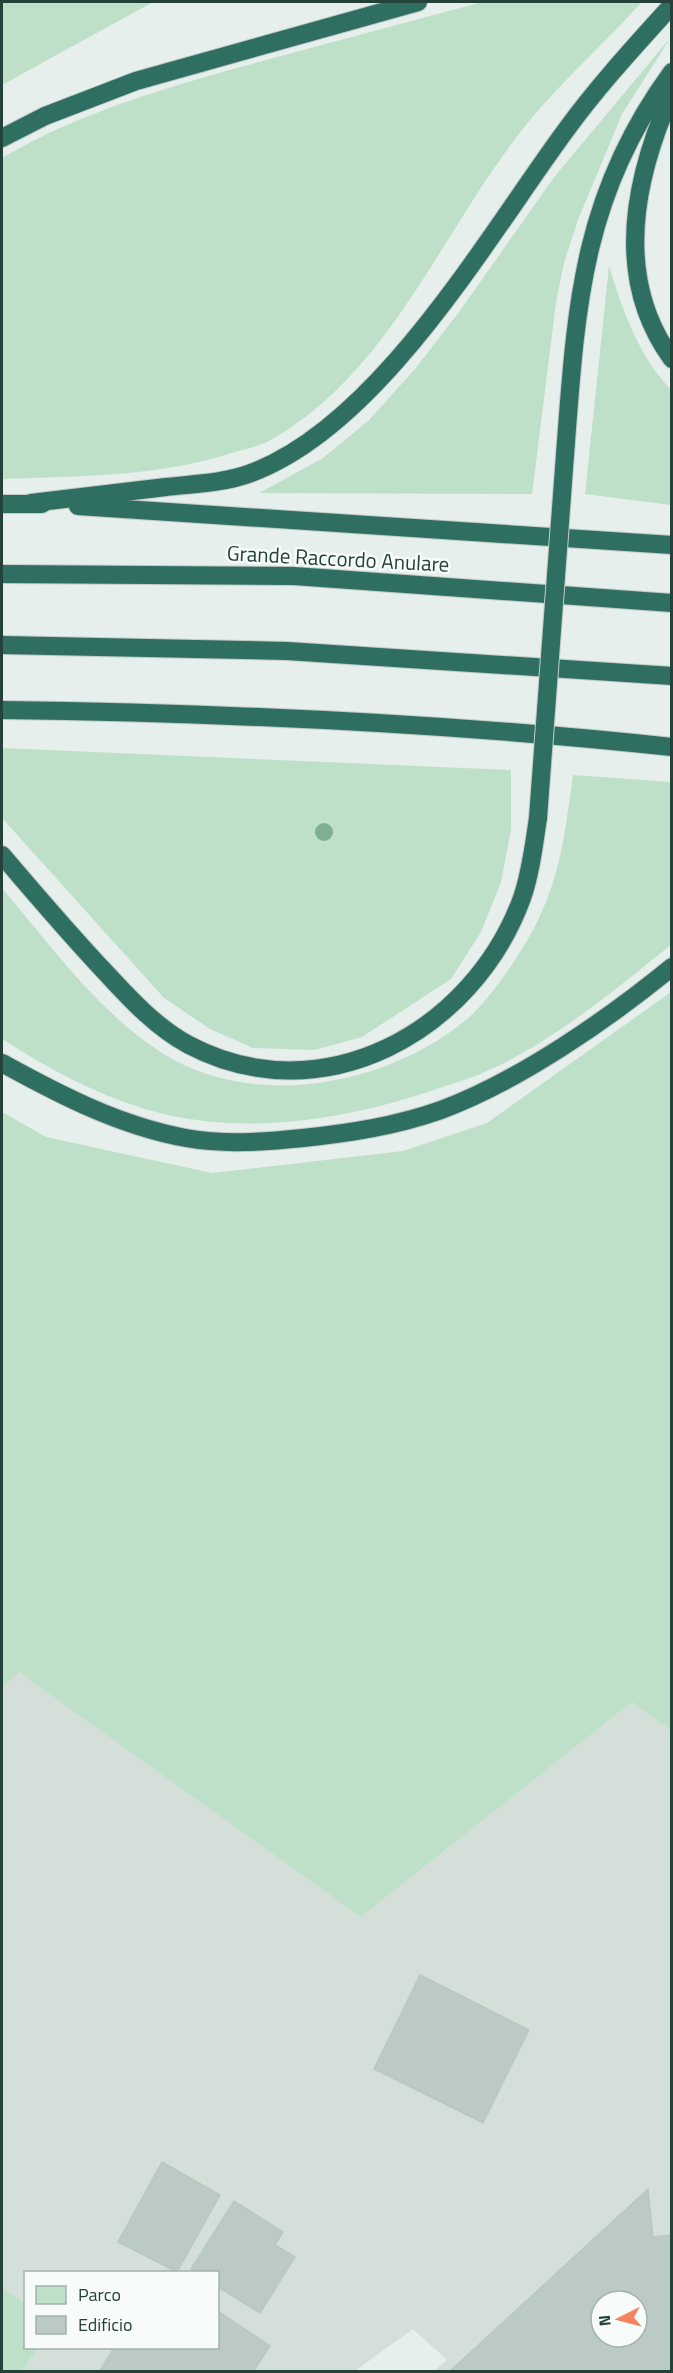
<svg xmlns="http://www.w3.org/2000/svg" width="673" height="2373" font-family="'Titillium Web',sans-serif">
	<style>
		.built { fill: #d4dfda; fill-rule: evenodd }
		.green { fill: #bfe0c8 }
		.building { fill: #bbcac4; stroke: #b8c9c2; stroke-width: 1.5; fill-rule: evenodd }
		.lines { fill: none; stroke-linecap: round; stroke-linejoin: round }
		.highway-casing { stroke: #c2cac8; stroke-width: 20 }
		.highway { stroke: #2f6f62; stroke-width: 18 }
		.highway-bridge-casing { stroke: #c2cac8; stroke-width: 20; stroke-linecap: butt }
		.highway-bridge { stroke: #2f6f62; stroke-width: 18 }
		.tree { fill: #80af93 }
		.labels { text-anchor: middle; stroke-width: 5; stroke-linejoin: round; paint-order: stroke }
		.street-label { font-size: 21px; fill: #24423a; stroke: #f7fbf9 }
	</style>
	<rect width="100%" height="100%" fill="#e6efeb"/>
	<path class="built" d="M28,1663L361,1917L632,1702L671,1731V2371H434L447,2360L413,2329L355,2371H22L38,2348H218V2272H26L25,2303L2,2289V1688ZM601,2301H637V2337H601Z"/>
	<g class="green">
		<polygon points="2,2 153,2 2,85"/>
		<path d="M482,2H642C606,42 565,78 530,120C443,225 393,372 269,441C259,446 246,449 235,452C160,477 79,476 2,479V158C83,110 176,85 266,60C338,41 410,21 482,2Z"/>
		<polygon points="671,37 622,114 578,220 564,263 556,302 532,494 259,493 323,458 369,420 415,369 459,312 555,176"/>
		<path d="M609,266C623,311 638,355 671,390V505L585,494Z"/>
		<polygon points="2,748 511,770 511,830 501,882 481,932 451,979 362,1037 315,1050 253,1048 210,1029 164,998 2,818"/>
		<path d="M573,775L671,782V945C613,991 553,1042 485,1072C470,1079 453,1083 437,1089C348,1119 246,1137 152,1111C99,1096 49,1069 2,1039V888C51,946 97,1011 162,1053C254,1111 387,1086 467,1019C492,998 524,949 538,920C561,874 566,825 573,775Z"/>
		<polygon points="671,992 671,1731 632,1702 361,1917 19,1672 2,1688 2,1112 46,1137 212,1173 403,1151 487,1123"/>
		<polygon points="2,2289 25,2303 26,2348 38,2348 22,2371 2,2371"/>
	</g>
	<g class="building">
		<polygon points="420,1975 529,2030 483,2123 374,2069"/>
		<polygon points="162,2162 220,2195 177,2272 118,2242"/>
		<path d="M648,2189L653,2237L672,2235V2372H449ZM601,2301H637V2337H601Z"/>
		<polygon points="234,2201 283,2232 275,2245 295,2257 260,2313 218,2287 218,2272 195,2272 191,2269"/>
		<polygon points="218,2311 270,2346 253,2372 99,2372 114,2348 218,2348"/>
	</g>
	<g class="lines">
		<g class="highway-casing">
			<g id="highway">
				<path d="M672,93C634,178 613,278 672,359"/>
				<polyline points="2,138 45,116 136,81 418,2"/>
				<path d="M565,455C576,309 581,196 672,72"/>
				<path d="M31,503C76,498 121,492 166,487C194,484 225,483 251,473C380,425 487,237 566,130C598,86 635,46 672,5"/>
				<polyline points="2,504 42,504"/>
				<polyline points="78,506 672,545"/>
				<polyline points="2,574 294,576 672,603"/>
				<polyline points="2,645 287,651 672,676"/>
				<path d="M2,710C226,713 448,723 672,747"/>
				<path d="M2,855C36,895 70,935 107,974C131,1000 157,1028 189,1045C322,1115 473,1032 522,898C531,872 534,844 538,818"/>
				<path d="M2,1063C60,1095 120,1126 186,1138C225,1145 264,1142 303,1138C350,1133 396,1126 441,1110C519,1081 607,1020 672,967"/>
			</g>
		</g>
		<use href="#highway" class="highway"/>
		<g class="highway-bridge-casing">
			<polyline id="highway-bridge" points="538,818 565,455"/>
		</g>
		<use href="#highway-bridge" class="highway-bridge"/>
	</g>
	<circle class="tree" cx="324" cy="832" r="9"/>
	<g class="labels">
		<g class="street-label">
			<text transform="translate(338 559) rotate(3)" y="7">Grande Raccordo Anulare</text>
		</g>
	</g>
	<rect width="673" height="2373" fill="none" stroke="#24423a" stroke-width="6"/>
	<rect x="24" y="2271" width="195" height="78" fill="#f7fbf9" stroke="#a3b1ad" stroke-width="1.5"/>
	<rect x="36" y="2286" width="30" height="18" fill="#bfe0c8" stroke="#a3b1ad" stroke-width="1.5"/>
	<text x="78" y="2301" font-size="18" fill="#24423a">Parco</text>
	<rect x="36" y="2316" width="30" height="18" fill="#bbcac4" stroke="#a3b1ad" stroke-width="1.5"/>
	<text x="78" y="2331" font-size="18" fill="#24423a">Edificio</text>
	<g transform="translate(619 2319) rotate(264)"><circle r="28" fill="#f7fbf9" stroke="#a3b1ad" stroke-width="1.5"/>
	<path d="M0-4.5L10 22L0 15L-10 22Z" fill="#f4845f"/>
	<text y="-9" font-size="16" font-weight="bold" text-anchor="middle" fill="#24423a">N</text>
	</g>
</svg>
